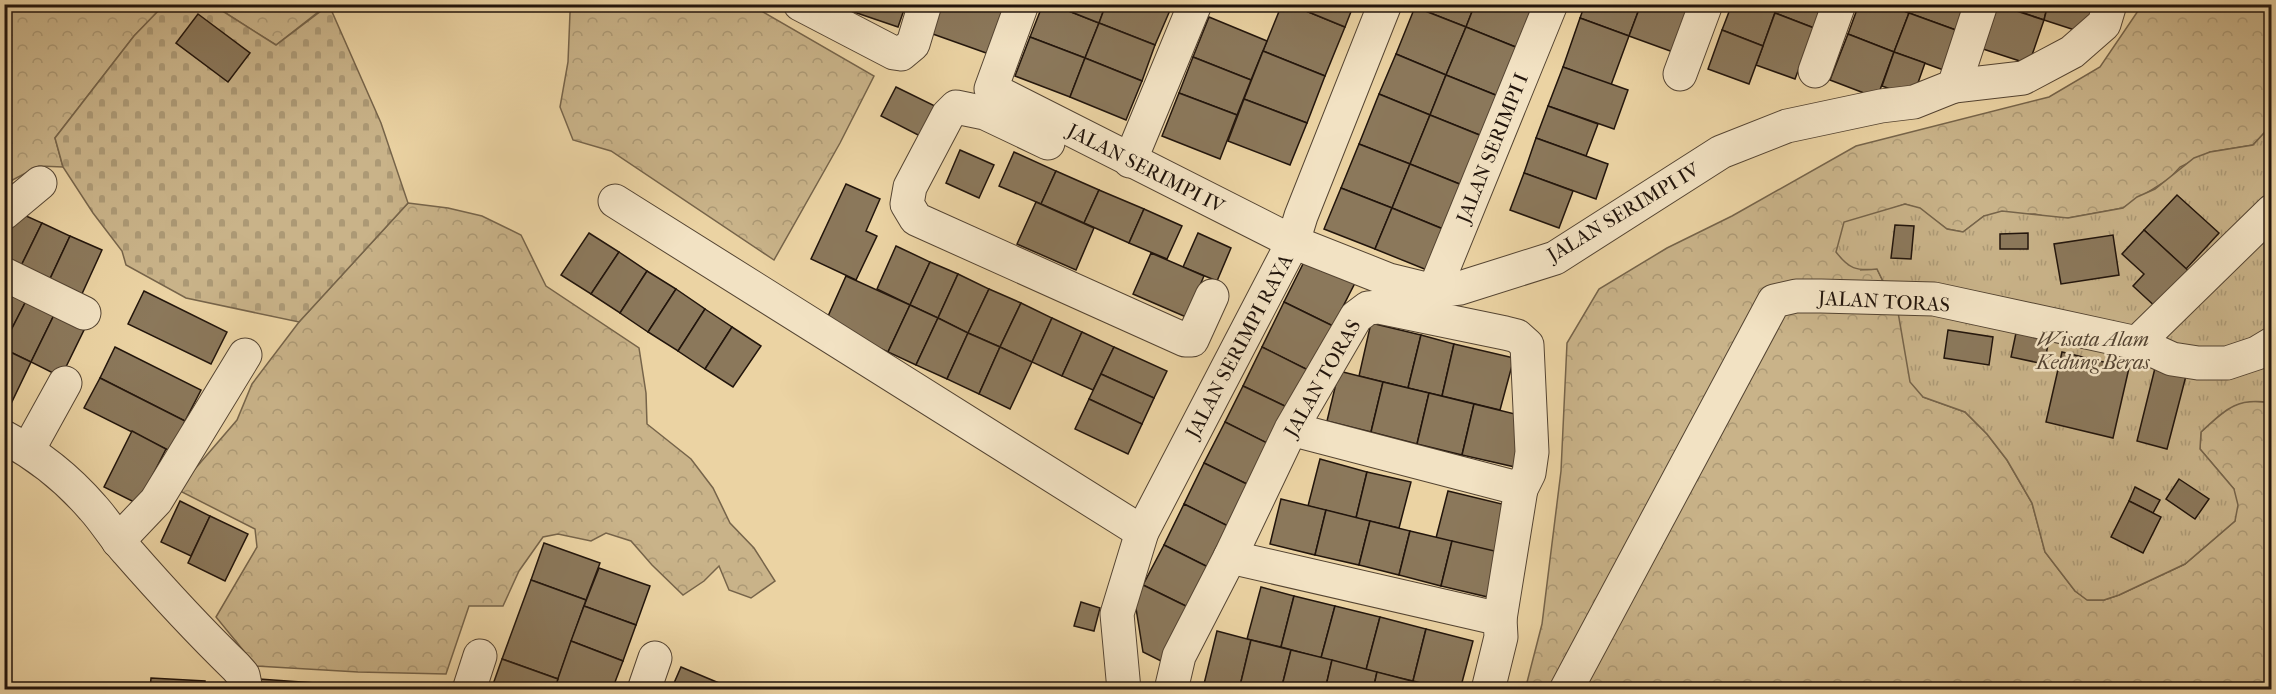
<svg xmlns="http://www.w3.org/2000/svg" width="2276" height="694" font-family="'IM FELL French Canon',serif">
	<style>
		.forest { fill: url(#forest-crowns); stroke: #76644a; stroke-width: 1.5 }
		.cemetery { fill: url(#cemetery-stones); stroke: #76644a; stroke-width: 1.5 }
		.park { fill: url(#park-tufts); stroke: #76644a; stroke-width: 1.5 }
		.building { fill: #8b785b; stroke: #22150c; stroke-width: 1.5 }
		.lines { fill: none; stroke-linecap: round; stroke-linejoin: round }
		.minor-casing { stroke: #544432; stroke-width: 35 }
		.minor { stroke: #f2e2c3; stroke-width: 33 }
		.labels { text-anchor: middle; stroke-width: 5; stroke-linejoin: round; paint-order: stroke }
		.street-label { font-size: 20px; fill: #22150c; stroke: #f2e2c3 }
		.park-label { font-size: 20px; font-style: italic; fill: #544432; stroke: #f2e2c3 }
	</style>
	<defs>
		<pattern id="forest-crowns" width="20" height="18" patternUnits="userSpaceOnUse" patternTransform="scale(1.5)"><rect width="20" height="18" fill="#c9b389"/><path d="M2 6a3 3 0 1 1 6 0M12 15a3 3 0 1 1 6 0" fill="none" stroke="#ac9975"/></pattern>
		<pattern id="cemetery-stones" width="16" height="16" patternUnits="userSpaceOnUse" patternTransform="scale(1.5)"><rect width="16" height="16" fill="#c9b389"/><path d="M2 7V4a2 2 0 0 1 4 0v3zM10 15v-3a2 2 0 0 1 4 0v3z" fill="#ac9975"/></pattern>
		<pattern id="park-tufts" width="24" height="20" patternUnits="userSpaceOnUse" patternTransform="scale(1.5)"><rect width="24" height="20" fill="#c9b389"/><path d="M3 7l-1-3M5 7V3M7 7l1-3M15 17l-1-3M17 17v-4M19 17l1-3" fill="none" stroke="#ac9975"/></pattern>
	</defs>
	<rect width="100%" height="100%" fill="#ebd3a3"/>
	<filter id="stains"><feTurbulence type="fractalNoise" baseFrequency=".00333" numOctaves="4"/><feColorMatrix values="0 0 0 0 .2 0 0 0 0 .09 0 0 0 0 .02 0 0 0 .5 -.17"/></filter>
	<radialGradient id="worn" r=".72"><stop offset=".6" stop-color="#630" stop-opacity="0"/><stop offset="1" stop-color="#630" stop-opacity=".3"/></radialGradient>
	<g class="forest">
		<polygon points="573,4 751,5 874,76 840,143 774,260 611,151 573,140 560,107 568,62 570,13"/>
		<polygon points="4,5 164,5 134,36 55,138 63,167 39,166 5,184"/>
		<polygon points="213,5 327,5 276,45"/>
		<path d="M2142,5H2271V129L2264,133L2253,145L2210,152L2180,167L2169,179L2123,208L2068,218H2052L2035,214L1984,216L1963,232L1947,229L1920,209L1905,204L1888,210L1861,270L1877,269L1898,312L1923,397L1965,412L1987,434L2007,460L2032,503L2045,552L2075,591L2088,600H2104L2119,595L2185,564L2235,521L2234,489L2200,449L2201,432C2226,409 2234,396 2271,403V689L1525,690L1542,624L1561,471L1567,343L1599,289L1667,248L1732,216L1856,146L2049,97L2100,67Z"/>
		<polygon points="408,203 448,208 482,216 521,235 546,286 639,348 646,393 647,424 691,459 713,488 730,523 754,548 775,581 751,598 729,590 719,566 704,581 683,595 652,565 631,541 606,533 591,541 558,534 543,537 519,571 503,606 469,606 446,674 358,672 256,666 216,617 257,547 255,529 180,491 188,477 237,420 252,384 299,322"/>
	</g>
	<polygon class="cemetery" points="164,5 213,5 276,45 329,5 381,123 408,203 299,322 186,298 126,265 122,251 93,213 63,167 55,138 134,36"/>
	<path class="park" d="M2271,129V403C2236,397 2225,410 2201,432L2200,449L2234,489L2238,505L2235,521L2185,564L2119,595L2104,600H2087L2075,591L2045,552L2032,503L2007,460L1987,434L1965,412L1923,397L1910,382L1898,312L1877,269C1856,271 1849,269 1836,252L1844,222L1905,204L1920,208L1947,229L1963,232L1984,216L2002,211L2068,218L2123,208L2137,197L2155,189L2194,158L2210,152L2253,145L2264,133Z"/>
	<g class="building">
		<polygon points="850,4 906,4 898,27 848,10"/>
		<polygon points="940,4 984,4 1004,12 989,54 930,33"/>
		<polygon points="984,4 1007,4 1004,12"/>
		<polygon points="1043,4 1051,4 1099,23 1085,58 1030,37"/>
		<polygon points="1051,4 1106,4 1099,23"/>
		<polygon points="1106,4 1162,4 1171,8 1155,45 1099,23"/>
		<polygon points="1282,4 1289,4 1345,27 1325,76 1263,51"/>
		<polygon points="1289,4 1354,4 1345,27"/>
		<polygon points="1416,4 1475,4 1466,27 1415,7"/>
		<polygon points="1475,4 1536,4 1518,48 1466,27"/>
		<polygon points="1585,4 1641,4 1629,36 1580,18"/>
		<polygon points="1641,4 1690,4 1673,52 1629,36"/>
		<polygon points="1732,4 1778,4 1763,46 1722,30"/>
		<polygon points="1778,4 1822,4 1814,28 1775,13"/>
		<polygon points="1859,4 1887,4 1909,13 1894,52 1848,34"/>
		<polygon points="1887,4 1912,4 1909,13"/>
		<polygon points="1912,4 1974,4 1964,33 1909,13"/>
		<polygon points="1998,4 2048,4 2044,20"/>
		<polygon points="2048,4 2096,4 2087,34 2044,20"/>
		<polygon points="1998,5 2044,20 2029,64 1983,49"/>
		<polygon points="1415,7 1466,27 1446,75 1396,54"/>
		<polygon points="1775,13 1814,28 1795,79 1756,65"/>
		<polygon points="1909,13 1964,33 1949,72 1894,52"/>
		<polygon points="198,14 250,53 228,82 176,43"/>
		<polygon points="1209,17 1267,41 1251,80 1193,57"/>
		<polygon points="1580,18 1629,36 1611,85 1563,67"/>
		<polygon points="1099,23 1155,45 1142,81 1085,58"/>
		<polygon points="1466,27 1518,48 1498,96 1446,75"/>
		<polygon points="1722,30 1763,46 1749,84 1708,69"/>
		<polygon points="1848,34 1894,52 1877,98 1830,80"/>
		<polygon points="1030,37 1085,58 1070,97 1015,76"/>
		<polygon points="1263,51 1325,76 1307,123 1244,99"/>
		<polygon points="1894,52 1925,63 1913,97 1882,86"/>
		<polygon points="1396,54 1446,75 1430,115 1379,94"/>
		<polygon points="1193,57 1251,80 1237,115 1179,93"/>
		<polygon points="1085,58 1142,81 1126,120 1070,97"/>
		<polygon points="1563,67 1628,90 1614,129 1548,106"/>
		<polygon points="1446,75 1498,96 1482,136 1430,115"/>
		<polygon points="896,87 937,107 922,137 881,116"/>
		<polygon points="1179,93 1237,115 1220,159 1162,136"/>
		<polygon points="1379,94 1430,115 1410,164 1359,144"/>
		<polygon points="1244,99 1307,123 1290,165 1228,141"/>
		<polygon points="1548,106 1598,124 1586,156 1536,138"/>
		<polygon points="1430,115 1482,136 1462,185 1410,164"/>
		<polygon points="1536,138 1608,164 1596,199 1524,173"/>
		<polygon points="1359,144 1410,164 1392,208 1341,188"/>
		<polygon points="960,150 994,165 979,198 946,183"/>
		<polygon points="1014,152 1056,171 1041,204 999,186"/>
		<polygon points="1410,164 1462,185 1443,229 1392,208"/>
		<polygon points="1056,171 1099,190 1084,223 1041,204"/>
		<polygon points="1524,173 1573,191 1559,228 1510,210"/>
		<polygon points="846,184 880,199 866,231 877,236 856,280 811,259"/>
		<polygon points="1341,188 1392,208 1375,249 1324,229"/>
		<polygon points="1099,190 1144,209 1129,243 1084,223"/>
		<polygon points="2177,195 2219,233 2186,269 2144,230"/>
		<polygon points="1036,202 1094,228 1076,270 1017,244"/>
		<polygon points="1392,208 1443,229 1427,270 1375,249"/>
		<polygon points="1144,209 1182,226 1167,259 1129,243"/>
		<polygon points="15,211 42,223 20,268 4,261 4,234"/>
		<polygon points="42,223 70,236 49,281 20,268"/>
		<polygon points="1895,225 1914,226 1911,259 1891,258"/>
		<polygon points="2144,230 2192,274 2159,310 2133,286 2144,274 2122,254"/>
		<polygon points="589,233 619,252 591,294 561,275"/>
		<polygon points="1198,233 1231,248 1217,281 1183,267"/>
		<polygon points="2028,233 2028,249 2000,249 2000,234"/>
		<polygon points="2113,235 2119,275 2061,284 2054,244"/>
		<polygon points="70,236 102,250 81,296 49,281"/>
		<polygon points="896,246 930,262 910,305 877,289"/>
		<polygon points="619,252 647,271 620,313 591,294"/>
		<polygon points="1151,253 1204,276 1186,317 1133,294"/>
		<polygon points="1307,256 1356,281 1333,326 1284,302"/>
		<polygon points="930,262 958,274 938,318 910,305"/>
		<polygon points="647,271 676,289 648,332 620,313"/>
		<polygon points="958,274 989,289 968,333 938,318"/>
		<polygon points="846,276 910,305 888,352 825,323"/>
		<polygon points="676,289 705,309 678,351 648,332"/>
		<polygon points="989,289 1021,303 1000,347 968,333"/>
		<polygon points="4,291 26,301 4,344"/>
		<polygon points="144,291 227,332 211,364 128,324"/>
		<polygon points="26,301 54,315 31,362 4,349 4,344"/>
		<polygon points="1284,302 1333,326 1310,371 1262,347"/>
		<polygon points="1021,303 1052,318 1032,362 1000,347"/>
		<polygon points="910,305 938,318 916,365 888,352"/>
		<polygon points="705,309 732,327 705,369 678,351"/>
		<polygon points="54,315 84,330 61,377 31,362"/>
		<polygon points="938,318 968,333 947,379 916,365"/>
		<polygon points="1052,318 1082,332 1062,376 1032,362"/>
		<polygon points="1371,323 1421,335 1408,388 1359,376"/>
		<polygon points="732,327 761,346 733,387 705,369"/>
		<polygon points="1948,330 1993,337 1989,365 1944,358"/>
		<polygon points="1082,332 1114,347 1093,390 1062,376"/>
		<polygon points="968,333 1000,347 979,394 947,379"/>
		<polygon points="2016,333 2049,340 2044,364 2011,357"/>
		<polygon points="1421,335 1454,344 1442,396 1408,388"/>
		<polygon points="1454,344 1514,358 1500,410 1442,396"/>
		<polygon points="115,347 201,390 185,421 100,378"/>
		<polygon points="1000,347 1032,362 1010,409 979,394"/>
		<polygon points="1114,347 1167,371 1154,398 1101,374"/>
		<polygon points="1262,347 1310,371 1291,409 1243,386"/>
		<polygon points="4,349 31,362 7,412 4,411"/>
		<polygon points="2062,352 2129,368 2113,438 2046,422"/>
		<polygon points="2156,364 2187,372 2167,449 2137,441"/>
		<polygon points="1339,371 1383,382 1371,432 1327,421"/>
		<polygon points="1101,374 1154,398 1142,424 1089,399"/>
		<polygon points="100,378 185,421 170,451 84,408"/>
		<polygon points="1383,382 1429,393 1417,444 1371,432"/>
		<polygon points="1243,386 1291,409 1273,446 1225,422"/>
		<polygon points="1429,393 1474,404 1462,455 1417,444"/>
		<polygon points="1089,399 1142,424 1128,454 1075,429"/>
		<polygon points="1474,404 1527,417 1515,467 1462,455"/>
		<polygon points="1225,422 1273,446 1253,487 1204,463"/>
		<polygon points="132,431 166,449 138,504 104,487"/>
		<polygon points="1320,459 1367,472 1356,518 1308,506"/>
		<polygon points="1204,463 1253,487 1232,528 1184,504"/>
		<polygon points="1367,472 1411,482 1399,528 1356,518"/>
		<polygon points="2179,479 2209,499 2195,519 2166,499"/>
		<polygon points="2135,487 2160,500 2153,513 2129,501"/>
		<polygon points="1448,491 1506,505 1495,552 1436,538"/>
		<polygon points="1281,499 1326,510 1315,555 1270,544"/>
		<polygon points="180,501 210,516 191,556 161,542"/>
		<polygon points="2129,501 2161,517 2143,553 2111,537"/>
		<polygon points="1184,504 1232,528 1212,569 1164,545"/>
		<polygon points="1326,510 1370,521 1359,565 1315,555"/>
		<polygon points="210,516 248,534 225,581 188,563"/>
		<polygon points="1370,521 1410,531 1399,575 1359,565"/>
		<polygon points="1410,531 1452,541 1441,586 1399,575"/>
		<polygon points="1452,541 1503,553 1492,598 1441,586"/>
		<polygon points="544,543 600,563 586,600 531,580"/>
		<polygon points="1164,545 1212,569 1192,609 1143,585"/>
		<polygon points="599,568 650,586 636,625 584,606"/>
		<polygon points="531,580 586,600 558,679 502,659"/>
		<polygon points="1143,585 1192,609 1165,663 1143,652 1135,602"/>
		<polygon points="1261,587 1294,596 1281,647 1247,639"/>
		<polygon points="1294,596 1335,606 1321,658 1281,647"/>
		<polygon points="1081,602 1100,608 1094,631 1074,626"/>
		<polygon points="584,606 636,625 623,661 571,641"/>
		<polygon points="1335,606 1380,617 1366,670 1321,658"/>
		<polygon points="1380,617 1426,629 1413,681 1366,670"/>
		<polygon points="1426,629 1473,641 1460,690 1448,690 1413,681"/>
		<polygon points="1217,631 1251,640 1239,690 1225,690 1204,684"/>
		<polygon points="1251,640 1291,650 1281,690 1239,690"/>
		<polygon points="571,641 623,661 612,690 554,690"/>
		<polygon points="1291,650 1332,660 1325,690 1281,690"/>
		<polygon points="502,659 558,679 554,690 491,690"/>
		<polygon points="1332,660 1377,672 1373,690 1325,690"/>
		<polygon points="681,667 726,686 724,690 671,690"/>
		<polygon points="1377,672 1423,684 1421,690 1373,690"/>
		<polygon points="151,678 205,681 205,690 150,690"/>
		<polygon points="259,679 372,687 372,690 259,690"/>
		<polygon points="1423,684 1448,690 1421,690"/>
		<polygon points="372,687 409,690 372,690"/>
	</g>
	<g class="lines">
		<g class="minor-casing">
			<g id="minor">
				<polyline points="800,4 894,53 901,54 913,44 925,4"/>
				<polyline points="1022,4 991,89 1293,242 1389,280 1434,291 1460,288 1555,258 1721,152 1787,126 1881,106 1914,102 1954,86 1981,4"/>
				<polyline points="1815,71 1839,4"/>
				<polyline points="1680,74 1706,4"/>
				<polyline points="1954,86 2023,78 2072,52 2104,24 2110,4"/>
				<polyline points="1048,143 985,113 956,107 948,115 910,187 907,204 916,219 1185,340 1192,340 1212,296"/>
				<polyline points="1130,161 1195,4"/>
				<polyline points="615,201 1142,532"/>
				<polyline points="4,213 40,183"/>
				<polyline points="4,274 84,313"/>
				<polyline points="1434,291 1551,4"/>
				<polyline points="2137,343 2272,211"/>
				<path d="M4,437C38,455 68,479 93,508C105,521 114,537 127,551C162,591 198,630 236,667L243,675L246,690"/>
				<polyline points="28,450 65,383"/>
				<polyline points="118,541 156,501 245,355"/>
				<polyline points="1230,557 1500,619 1501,637 1488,690"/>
				<polyline points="1500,619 1521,489"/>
				<polyline points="469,690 480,656"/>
				<polyline points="644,690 655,658"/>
				<polyline points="1124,690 1117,614 1142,532 1293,242 1301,216 1385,4"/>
				<polyline points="1171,690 1179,656 1230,557 1291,429 1356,317 1368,308 1379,307 1505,333 1517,336 1527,345 1532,452 1529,473 1521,489 1291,429"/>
				<polyline points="1566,690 1774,301 1796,296 1821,296 1934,299 2137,343 2172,359 2198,363 2227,363 2257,353 2272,344"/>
			</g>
		</g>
		<use href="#minor" class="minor"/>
	</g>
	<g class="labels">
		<g class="street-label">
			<text transform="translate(1492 148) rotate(-68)" y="7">JALAN SERIMPI I</text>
			<text transform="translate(1146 168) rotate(27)" y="7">JALAN SERIMPI IV</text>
			<text transform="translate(1623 212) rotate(-31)" y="7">JALAN SERIMPI IV</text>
			<text transform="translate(1884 301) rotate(3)" y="7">JALAN TORAS</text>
			<text transform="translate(1239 346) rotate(-62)" y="7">JALAN SERIMPI RAYA</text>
			<text transform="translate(1322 378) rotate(-60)" y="7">JALAN TORAS</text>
		</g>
		<g class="park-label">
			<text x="2093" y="346">Wisata Alam<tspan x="2093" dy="23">Kedung Beras</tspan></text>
		</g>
	</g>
	<rect width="2276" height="694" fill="none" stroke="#ebd3a3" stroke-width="24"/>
	<rect x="6" y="6" width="2264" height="682" fill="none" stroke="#22150c" stroke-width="3"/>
	<rect x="12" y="12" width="2252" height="670" fill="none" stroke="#22150c" stroke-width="1.5"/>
	<rect width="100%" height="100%" filter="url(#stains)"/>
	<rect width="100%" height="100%" fill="url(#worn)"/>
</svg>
